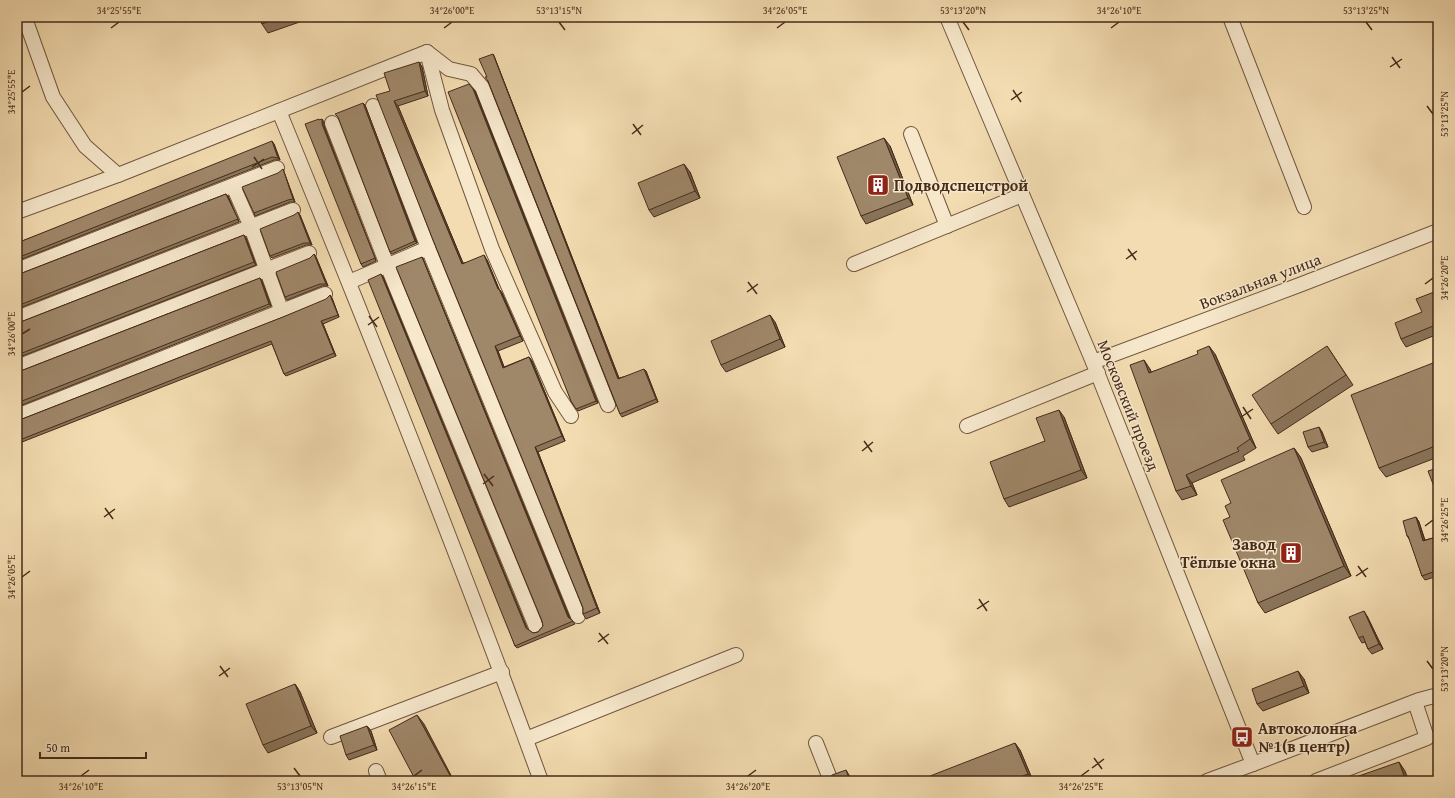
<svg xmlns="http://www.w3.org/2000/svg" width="1455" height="798" font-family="'Gentium Book Plus',serif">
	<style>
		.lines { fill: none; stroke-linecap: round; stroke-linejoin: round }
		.minor-casing { stroke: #705740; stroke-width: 16 }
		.minor { stroke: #f7e8cc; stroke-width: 14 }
		.wall { fill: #89745a; stroke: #452b1a }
		.shaded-wall { fill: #6f5e4a; stroke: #452b1a }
		.building { fill: #9f8769; stroke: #452b1a }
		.ticks { fill: none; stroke: #452b1a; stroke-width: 1.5 }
		.labels { text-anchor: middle; stroke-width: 3; stroke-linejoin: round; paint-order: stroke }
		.poi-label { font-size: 16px; font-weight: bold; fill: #452b1a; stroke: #f7e8cc; text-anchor: start }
		.street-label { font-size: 16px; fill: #452b1a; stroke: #f7e8cc }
		.neatline { fill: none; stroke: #452b1a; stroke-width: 1.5 }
		.ticks-label { font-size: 10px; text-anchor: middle; fill: #452b1a }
	</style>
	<rect width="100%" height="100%" fill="#f3dcb1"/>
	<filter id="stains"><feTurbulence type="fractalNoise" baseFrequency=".005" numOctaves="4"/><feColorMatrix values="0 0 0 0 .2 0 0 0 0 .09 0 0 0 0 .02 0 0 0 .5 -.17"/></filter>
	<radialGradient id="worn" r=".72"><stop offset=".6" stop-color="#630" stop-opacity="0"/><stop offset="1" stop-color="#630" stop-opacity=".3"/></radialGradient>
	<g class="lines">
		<g class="minor-casing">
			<g id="minor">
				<polyline points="26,17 27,24 53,97 85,146 118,175"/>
				<polyline points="947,17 1093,362 1253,764 1207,781"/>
				<polyline points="1230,17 1304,207"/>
				<polyline points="427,52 442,110 492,249 555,392 571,416"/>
				<polyline points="373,106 428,248 578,616"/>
				<path d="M279,111C370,333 459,555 541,781"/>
				<polyline points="332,123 387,265 536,627"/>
				<polyline points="911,134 947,226"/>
				<polyline points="233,186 251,227 282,312"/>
				<polyline points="17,212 118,175 427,52 449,69 471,74 482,87 608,405"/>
				<polyline points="854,264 1022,195"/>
				<polyline points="17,270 277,168"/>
				<polyline points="349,282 428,248"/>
				<polyline points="17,318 293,210"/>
				<polyline points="1093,362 1302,284 1438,231"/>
				<polyline points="17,367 309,253"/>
				<polyline points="17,416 325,294"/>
				<polyline points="967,426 1098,373"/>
				<polyline points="331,737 502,672"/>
				<polyline points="526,739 736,655"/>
				<polyline points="816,743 831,781"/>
				<polyline points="1253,764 1419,700 1438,695"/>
				<polyline points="376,771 380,781"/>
				<polyline points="1316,781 1427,738 1415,702"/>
			</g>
		</g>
		<use href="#minor" class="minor"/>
	</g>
	<g class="wall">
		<polygon points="259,17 314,17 268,33 262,24"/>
		<polygon points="493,54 494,56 619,378 646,371 658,402 622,417 620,414 488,81 487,77"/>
		<polygon points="419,62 422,67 428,96 398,106 463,263 487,260 499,289 502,293 523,341 498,351 504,367 529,357 532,361 565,441 538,452 600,613 586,619 583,614 583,608 390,91"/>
		<polygon points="475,91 598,403 578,411 571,401"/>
		<polygon points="363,103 365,105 417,243 392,254 390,252"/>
		<polygon points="320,120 324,122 324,126 376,261 363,267 361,264"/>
		<polygon points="274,144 280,160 274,160 17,261 17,243"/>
		<polygon points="890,146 913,205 866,224 861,216"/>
		<polygon points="284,172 295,202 290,202 255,216 254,213"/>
		<polygon points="690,172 700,198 654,217 649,210"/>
		<polygon points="226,194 228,196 239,222 17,309 17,275"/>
		<polygon points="294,215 300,215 312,245 306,245 272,258 270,256"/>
		<polygon points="244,235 246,238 256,265 17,358 17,323 18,323"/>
		<polygon points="314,254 316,257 328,286 322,286 287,300 285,297 310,258"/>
		<polygon points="422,257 423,259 570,618 575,624 517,648 515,646 383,277 527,629 533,633 538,632 543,626 542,621"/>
		<polygon points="260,278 262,281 271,306 17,407 17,372 18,372"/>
		<polygon points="1434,292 1438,298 1438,334 1406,347 1401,339 1422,312"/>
		<polygon points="332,298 339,317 323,324 336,356 286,376 284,374 272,344 17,444 17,421"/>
		<polygon points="775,322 785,347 726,372 721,365"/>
		<polygon points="1327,346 1353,385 1278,434 1271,424"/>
		<polygon points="1215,354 1256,448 1243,456 1245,460 1192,483 1197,495 1182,500 1176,491 1150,369 1151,372"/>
		<polygon points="1438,361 1438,457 1386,477 1379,468"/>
		<polygon points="1064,417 1087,478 1009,507 1004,499 1045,441"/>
		<polygon points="1319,427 1322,432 1328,447 1312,452 1308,447"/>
		<polygon points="1294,448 1301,458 1351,576 1265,613 1258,603 1230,517 1231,503"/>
		<polygon points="1416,517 1419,522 1425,540 1433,538 1436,542 1438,548 1438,576 1425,580 1422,576 1410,540 1407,536"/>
		<polygon points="1367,616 1383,649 1372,654 1368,649 1365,642 1362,643 1359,638"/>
		<polygon points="1304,679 1309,693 1263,711 1257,704"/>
		<polygon points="295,684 300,692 317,733 268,753 263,745"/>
		<polygon points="367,726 371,731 377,750 349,760 346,755"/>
		<polygon points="1020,750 1033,781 932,781"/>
	</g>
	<g class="shaded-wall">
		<polygon points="493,54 494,56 620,381 618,379"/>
		<polygon points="419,62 422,67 428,96 425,91"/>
		<polygon points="473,89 475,91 598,403 596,401"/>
		<polygon points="394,101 398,106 465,268 462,264"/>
		<polygon points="363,103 365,105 417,243 415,241"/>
		<polygon points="322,119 324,122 324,126 376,261 375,258 322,124"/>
		<polygon points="884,138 890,146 913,205 908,198"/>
		<polygon points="272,141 274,144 280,160 278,158"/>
		<polygon points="684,164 690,172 700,198 695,191"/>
		<polygon points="283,169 284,172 295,202 293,199"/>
		<polygon points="226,194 228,196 239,222 238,219"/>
		<polygon points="298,212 300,215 312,245 310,243"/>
		<polygon points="244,235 246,238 256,265 254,262"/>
		<polygon points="314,254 316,257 328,286 326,284"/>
		<polygon points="484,255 487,260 501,294 498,289"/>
		<polygon points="422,257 423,259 570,619 568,617"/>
		<polygon points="381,274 383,277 528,630 526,628"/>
		<polygon points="260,278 262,281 271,306 269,304"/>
		<polygon points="499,289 502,293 523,341 520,336"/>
		<polygon points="1434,292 1438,298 1438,302"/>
		<polygon points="330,295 332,298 339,317 338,315"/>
		<polygon points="770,315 775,322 785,347 780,339"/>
		<polygon points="321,321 323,324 336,356 334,353"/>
		<polygon points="495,346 498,351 506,372 503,368"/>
		<polygon points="1209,346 1215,354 1256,448 1250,439"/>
		<polygon points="529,357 532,361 565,441 562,436"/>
		<polygon points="1144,360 1150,369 1155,381 1149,373"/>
		<polygon points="644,369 646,371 658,402 656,399"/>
		<polygon points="1059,410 1064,417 1087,478 1081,470"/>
		<polygon points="1319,427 1322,432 1328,447 1324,442"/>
		<polygon points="535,447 538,452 600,613 597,608"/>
		<polygon points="1294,448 1301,458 1351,576 1344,566"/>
		<polygon points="1186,475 1192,483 1197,495 1191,486"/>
		<polygon points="1416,517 1419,522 1426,545 1423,541"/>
		<polygon points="1433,538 1436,542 1438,548 1438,553"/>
		<polygon points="1364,611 1367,616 1383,649 1379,644"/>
		<polygon points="1298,671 1304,679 1309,693 1304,686"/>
		<polygon points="295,684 300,692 317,733 311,726"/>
		<polygon points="417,715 424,724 454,781 453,781"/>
		<polygon points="367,726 371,731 377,750 374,745"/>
		<polygon points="1015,743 1020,750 1033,781 1028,774"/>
		<polygon points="1399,762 1405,771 1409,781 1406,781"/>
		<polygon points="846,770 852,780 853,781 850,781"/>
	</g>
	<g class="building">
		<polygon points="259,17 280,17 262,24"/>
		<polygon points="493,54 618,379 644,369 656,399 620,414 488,81 485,77 487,77 479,59"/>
		<polygon points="419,62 425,91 394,101 462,264 484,255 498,289 499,289 520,336 495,346 503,368 529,357 562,436 535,447 597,608 583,614 583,608 433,240 376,95 390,91 384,73"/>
		<polygon points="469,84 473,89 596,401 576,409 571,401 448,92"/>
		<polygon points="363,103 415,241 390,252 338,117 335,114"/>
		<polygon points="319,119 319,120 322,119 322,124 375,258 361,264 305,124"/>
		<polygon points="884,138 908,198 861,216 837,157"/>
		<polygon points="272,141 278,158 272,157 17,258 17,243"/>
		<polygon points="684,164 695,191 649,210 638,183"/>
		<polygon points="283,169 293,199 288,200 254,213 242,187 278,173"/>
		<polygon points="226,194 238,219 17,306 17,275"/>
		<polygon points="298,212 310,243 304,243 270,256 260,229 294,215"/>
		<polygon points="244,235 254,262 17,355 17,323 18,323"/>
		<polygon points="314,254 326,284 320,284 285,297 276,272 310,258"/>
		<polygon points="422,257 568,617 573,621 515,646 368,280 381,274 526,628 533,633 538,632 543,626 542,621 396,267"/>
		<polygon points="260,278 269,304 17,403 17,372 18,372"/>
		<polygon points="1434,292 1438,302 1438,324 1401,339 1395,323 1422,312 1416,299"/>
		<polygon points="330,295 338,315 321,321 334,353 284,374 271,341 17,441 17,421 283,317 326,299"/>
		<polygon points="770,315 780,339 721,365 711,341"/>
		<polygon points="1209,346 1250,439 1237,448 1239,451 1186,475 1191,486 1176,491 1130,365 1144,360 1149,373 1198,354 1197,351"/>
		<polygon points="1327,346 1346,375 1271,424 1252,395"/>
		<polygon points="1438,361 1438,445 1379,468 1351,395"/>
		<polygon points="1059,410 1081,470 1004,499 990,462 1045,441 1036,418"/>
		<polygon points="1319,427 1324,442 1308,447 1303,432"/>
		<polygon points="1294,448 1344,566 1258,603 1223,520 1230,517 1225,506 1231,503 1221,480"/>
		<polygon points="1438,468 1438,497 1428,471"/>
		<polygon points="1416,517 1423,541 1433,538 1438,553 1438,570 1422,576 1408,536 1407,536 1403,521"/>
		<polygon points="1364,611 1379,644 1368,649 1363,636 1359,638 1349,617"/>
		<polygon points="1298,671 1304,686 1257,704 1252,689"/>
		<polygon points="295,684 311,726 263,745 246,704"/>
		<polygon points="417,715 453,781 416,781 389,730"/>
		<polygon points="367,726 374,745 346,755 340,736"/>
		<polygon points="1015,743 1028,774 1009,781 932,781 930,776"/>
		<polygon points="1399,762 1406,781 1354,781 1353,778"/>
		<polygon points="846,770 850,781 816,781 821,779 827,780 832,775"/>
	</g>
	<path class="ticks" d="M559,22L565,30M963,22L969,30M1366,22L1372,30M111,28L119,22M444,28L452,22M777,28L785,22M1111,28L1119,22M1392,57L1400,68M1390,67L1402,59M1013,90L1021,102M22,92L30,86M1011,100L1022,92M1427,106L1433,114M633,124L641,135M632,134L643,125M254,157L262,169M252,167L264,159M1128,249L1136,260M1126,259L1137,251M748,282L757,294M1425,284L1433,278M747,292L758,284M369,316L377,327M368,325L379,317M22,334L30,329M1243,407L1251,419M1241,417L1253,409M864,441L872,452M862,451L873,442M484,474L493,486M483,484L494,476M105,508L113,519M104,517L115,509M1425,526L1433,520M1358,566L1366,577M1356,576L1368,568M22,577L30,571M979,599L987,611M977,609L989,601M599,633L608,644M598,642L609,634M1427,661L1433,669M220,666L228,677M219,676L230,668M1094,758L1102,769M294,768L300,776M1092,768L1104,759M81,776L89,770M414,776L422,770M748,776L756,770M1081,776L1089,770"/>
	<defs>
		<g id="building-square" transform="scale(1.15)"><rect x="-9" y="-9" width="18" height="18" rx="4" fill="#8f2418" stroke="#f7e8cc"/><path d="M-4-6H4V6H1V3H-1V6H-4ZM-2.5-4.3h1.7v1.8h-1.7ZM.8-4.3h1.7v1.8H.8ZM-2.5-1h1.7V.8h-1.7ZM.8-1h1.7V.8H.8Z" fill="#fff"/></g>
		<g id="bus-square" transform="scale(1.15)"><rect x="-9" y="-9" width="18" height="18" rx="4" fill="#8f2418" stroke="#f7e8cc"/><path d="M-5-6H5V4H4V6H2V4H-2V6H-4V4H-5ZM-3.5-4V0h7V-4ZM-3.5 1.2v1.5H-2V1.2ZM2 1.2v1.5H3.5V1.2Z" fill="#fff"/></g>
	</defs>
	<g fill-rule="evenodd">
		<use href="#building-square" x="878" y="185"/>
		<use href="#building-square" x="1291" y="553"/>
		<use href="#bus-square" x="1242" y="737"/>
	</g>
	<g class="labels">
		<g class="poi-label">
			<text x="894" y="191">Подводспецстрой</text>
			<text x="1276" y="550" text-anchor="end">Завод<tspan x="1276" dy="18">Тёплые окна</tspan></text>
			<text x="1258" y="734">Автоколонна<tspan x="1258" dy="18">№1(в центр)</tspan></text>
		</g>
		<g class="street-label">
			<text transform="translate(1260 281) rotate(-21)" y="6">Вокзальная улица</text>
			<text transform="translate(1129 405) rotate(68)" y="6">Московский проезд</text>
		</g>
	</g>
	<rect width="1455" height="798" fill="none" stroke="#f3dcb1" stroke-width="44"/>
	<path d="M40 752v6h106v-6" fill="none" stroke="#452b1a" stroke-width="2"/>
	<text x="46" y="752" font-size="12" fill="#452b1a" stroke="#f7e8cc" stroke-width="3" paint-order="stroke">50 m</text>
	<rect x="22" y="22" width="1411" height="754" class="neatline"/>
	<g class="ticks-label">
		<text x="119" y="14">34°25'55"E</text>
		<text x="452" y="14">34°26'00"E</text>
		<text x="559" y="14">53°13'15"N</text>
		<text x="785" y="14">34°26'05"E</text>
		<text x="963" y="14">53°13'20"N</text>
		<text x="1119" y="14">34°26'10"E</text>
		<text x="1366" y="14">53°13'25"N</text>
		<text transform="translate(11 92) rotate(-90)" y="4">34°25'55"E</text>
		<text transform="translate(1444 114) rotate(-90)" y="4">53°13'25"N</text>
		<text transform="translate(1444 278) rotate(-90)" y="4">34°26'20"E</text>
		<text transform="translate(11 334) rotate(-90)" y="4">34°26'00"E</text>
		<text transform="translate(1444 520) rotate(-90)" y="4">34°26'25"E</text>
		<text transform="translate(11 577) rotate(-90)" y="4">34°26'05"E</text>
		<text transform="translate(1444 669) rotate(-90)" y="4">53°13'20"N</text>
		<text x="81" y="790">34°26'10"E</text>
		<text x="300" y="790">53°13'05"N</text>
		<text x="414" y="790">34°26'15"E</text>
		<text x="748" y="790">34°26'20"E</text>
		<text x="1081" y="790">34°26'25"E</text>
	</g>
	<rect width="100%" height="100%" filter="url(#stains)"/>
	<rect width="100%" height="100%" fill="url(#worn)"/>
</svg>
